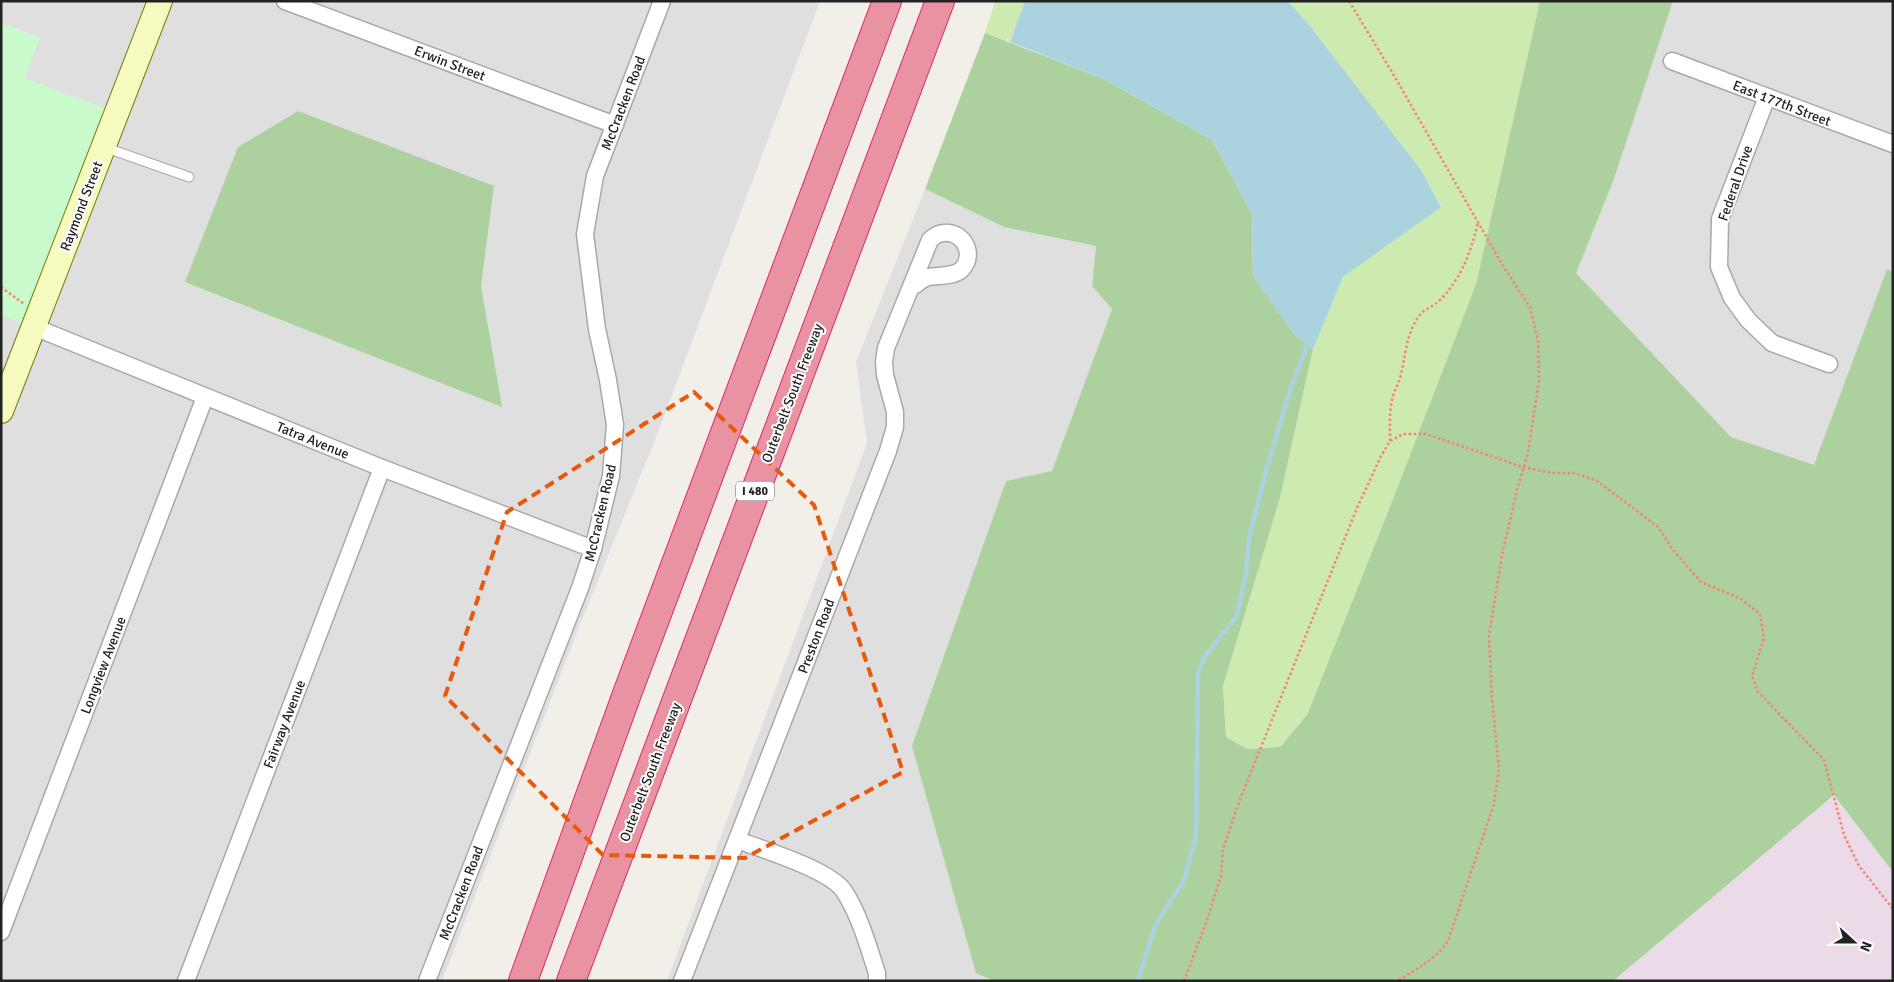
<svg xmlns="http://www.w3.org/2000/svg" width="1894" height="982" font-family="Signika,sans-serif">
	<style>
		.residential { fill: #e0dfdf }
		.industrial { fill: #ebdbe8 }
		.grass { fill: #cdebb0 }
		.forest { fill: #add19e }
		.park { fill: #c8facc }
		.water { fill: #aad3df }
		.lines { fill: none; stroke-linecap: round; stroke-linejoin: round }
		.stream { stroke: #aad3df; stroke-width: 4.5 }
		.lane-casing { stroke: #a9a9a9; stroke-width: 11 }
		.street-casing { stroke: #a9a9a9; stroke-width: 19 }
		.secondary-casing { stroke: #707d05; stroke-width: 26 }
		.highway-casing { stroke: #dc2a67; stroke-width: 30 }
		.path { stroke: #fa8072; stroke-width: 2.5; stroke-dasharray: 2.5 2.5; stroke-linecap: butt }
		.lane { stroke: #fff; stroke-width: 9 }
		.street { stroke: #fff; stroke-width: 16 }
		.secondary { stroke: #f7fabf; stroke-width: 24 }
		.highway { stroke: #e892a2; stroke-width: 28 }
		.marked { fill: none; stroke: #e8590c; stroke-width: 4; stroke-dasharray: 10 6; stroke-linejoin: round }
		.labels { text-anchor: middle; stroke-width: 4; stroke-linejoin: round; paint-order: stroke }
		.shield { fill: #fff; stroke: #646464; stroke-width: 1 }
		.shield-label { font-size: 12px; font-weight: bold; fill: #222 }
		.street-label { font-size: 14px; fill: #222; stroke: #fff }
	</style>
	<rect width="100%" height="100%" fill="#f2efe9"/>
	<g class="residential">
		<polygon points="1,1 820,1 655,440 579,627 442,981 1,981"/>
		<polygon points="1673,1 1893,1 1893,272 1887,270 1814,466 1731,437 1575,273 1614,179"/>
		<polygon points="925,189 1004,227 1096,246 1092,286 1112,309 1052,472 1006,482 976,973 994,981 667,981 867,443 856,362"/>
	</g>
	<polygon class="industrial" points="1834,795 1893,872 1893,981 1613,981"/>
	<g class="grass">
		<polygon points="995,1 1025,1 1010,42 985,33"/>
		<polygon points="1288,1 1540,1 1476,284 1395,494 1307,715 1280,747 1247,749 1226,737 1223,686 1280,498 1313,350 1321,329 1343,277 1441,206 1421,170 1310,26"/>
	</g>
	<g class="forest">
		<polygon points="1540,1 1673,1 1614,179 1576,273 1731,437 1814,465 1887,269 1893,272 1893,872 1834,795 1613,981 994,981 976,973 912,746 1006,481 1052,471 1112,309 1092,286 1096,246 1004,227 925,189 985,33 1104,79 1212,140 1252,214 1253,276 1295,335 1313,349 1280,498 1223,686 1226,737 1247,749 1280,747 1307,715 1395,494 1476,284"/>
		<polygon points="298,111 494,186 481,286 502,407 185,282 238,147"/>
	</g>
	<polygon class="park" points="1,23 40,37 25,78 117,113 34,327 1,315"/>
	<polygon class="water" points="1025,1 1288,1 1310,26 1421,170 1441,207 1343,277 1313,349 1295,335 1253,276 1252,214 1212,140 1104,79 1010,42"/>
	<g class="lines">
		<polyline class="stream" points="1138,981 1155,926 1184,880 1196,836 1198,673 1205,656 1236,617 1246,575 1249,538 1265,475 1290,390 1309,340"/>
		<g class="lane-casing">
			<polyline id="lane" points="104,147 189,177"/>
		</g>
		<g class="street-casing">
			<g id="street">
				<polyline points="285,1 615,125"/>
				<polyline points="1672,61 1893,144"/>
				<polyline points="1767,97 1720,219 1719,267 1732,298 1748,320 1772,343 1829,364"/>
				<polyline points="34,327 382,468 593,549"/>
				<path d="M737,840C762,849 830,870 844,891C860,916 868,946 877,973V981"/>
				<polyline points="1,932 205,397"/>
				<polyline points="186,981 382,468"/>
				<polyline points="427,981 580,588 593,549 611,476 615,425 608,380 597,329 585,234 595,176 662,1"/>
				<path d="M682,981L888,451L895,427V412L885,375L884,362L886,348L930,240C932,238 936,235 939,234C961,227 977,253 962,269C955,277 938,275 928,277C922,279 917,284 912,287"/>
			</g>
		</g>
		<g class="secondary-casing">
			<polyline id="secondary" points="1,411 160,1"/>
		</g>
		<g class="highway-casing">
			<g id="highway">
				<polyline points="523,981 628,691 887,1"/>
				<polyline points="571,981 940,1"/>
			</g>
		</g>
		<g class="path">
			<path d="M1349,1L1392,72L1503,266L1530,307L1538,341L1539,380L1528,453L1517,490L1502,555L1489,636L1492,699L1499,769L1494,804L1448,941C1435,960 1416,969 1397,981"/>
			<polyline points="1,287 24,304"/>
			<path d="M1390,441C1390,426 1389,410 1393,396C1396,388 1399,382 1401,374C1406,354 1406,334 1419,316C1424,309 1433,307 1440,300C1462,277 1470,254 1478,223"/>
			<polyline points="1184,981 1207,920 1221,876 1223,849 1239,802 1357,508 1381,456 1390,441 1403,434 1426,434 1523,467 1553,473 1574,473 1597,481 1658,527 1674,551 1701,582 1741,599 1760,614 1764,638 1752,676 1758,692 1824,760 1844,835 1859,866 1893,909"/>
		</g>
		<use href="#lane" class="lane"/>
		<use href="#street" class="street"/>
		<use href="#secondary" class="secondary"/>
		<use href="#highway" class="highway"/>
	</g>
	<path class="marked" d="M694,392L814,505L903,772L745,858L603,855L445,696L507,512Z"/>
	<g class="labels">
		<rect class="shield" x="736" y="481.5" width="38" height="19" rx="4"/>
		<g class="shield-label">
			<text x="755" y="495">I 480</text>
		</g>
		<g class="street-label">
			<text transform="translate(450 63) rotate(21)" y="5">Erwin Street</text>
			<text transform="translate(623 103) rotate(-69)" y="5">McCracken Road</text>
			<text transform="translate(1782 103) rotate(21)" y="5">East 177th Street</text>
			<text transform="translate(1735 183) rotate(-71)" y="5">Federal Drive</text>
			<text transform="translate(81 206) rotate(-69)" y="5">Raymond Street</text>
			<text transform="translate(792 393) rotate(-69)" y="5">Outerbelt South Freeway</text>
			<text transform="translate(313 440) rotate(22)" y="5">Tatra Avenue</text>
			<text transform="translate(600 513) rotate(-77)" y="5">McCracken Road</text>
			<text transform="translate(816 636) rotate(-69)" y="5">Preston Road</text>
			<text transform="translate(103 665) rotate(-69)" y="5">Longview Avenue</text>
			<text transform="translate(284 724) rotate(-69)" y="5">Fairway Avenue</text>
			<text transform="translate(650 772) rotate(-69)" y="5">Outerbelt South Freeway</text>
			<text transform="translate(461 893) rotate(-69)" y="5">McCracken Road</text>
		</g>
	</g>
	<rect width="1894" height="982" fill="none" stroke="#222222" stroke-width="5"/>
	<g transform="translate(1854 942) rotate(111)" stroke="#ffffff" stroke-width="4" paint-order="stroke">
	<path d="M0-4L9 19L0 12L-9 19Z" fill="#222222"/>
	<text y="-8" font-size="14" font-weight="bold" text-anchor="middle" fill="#222222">N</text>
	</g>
</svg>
